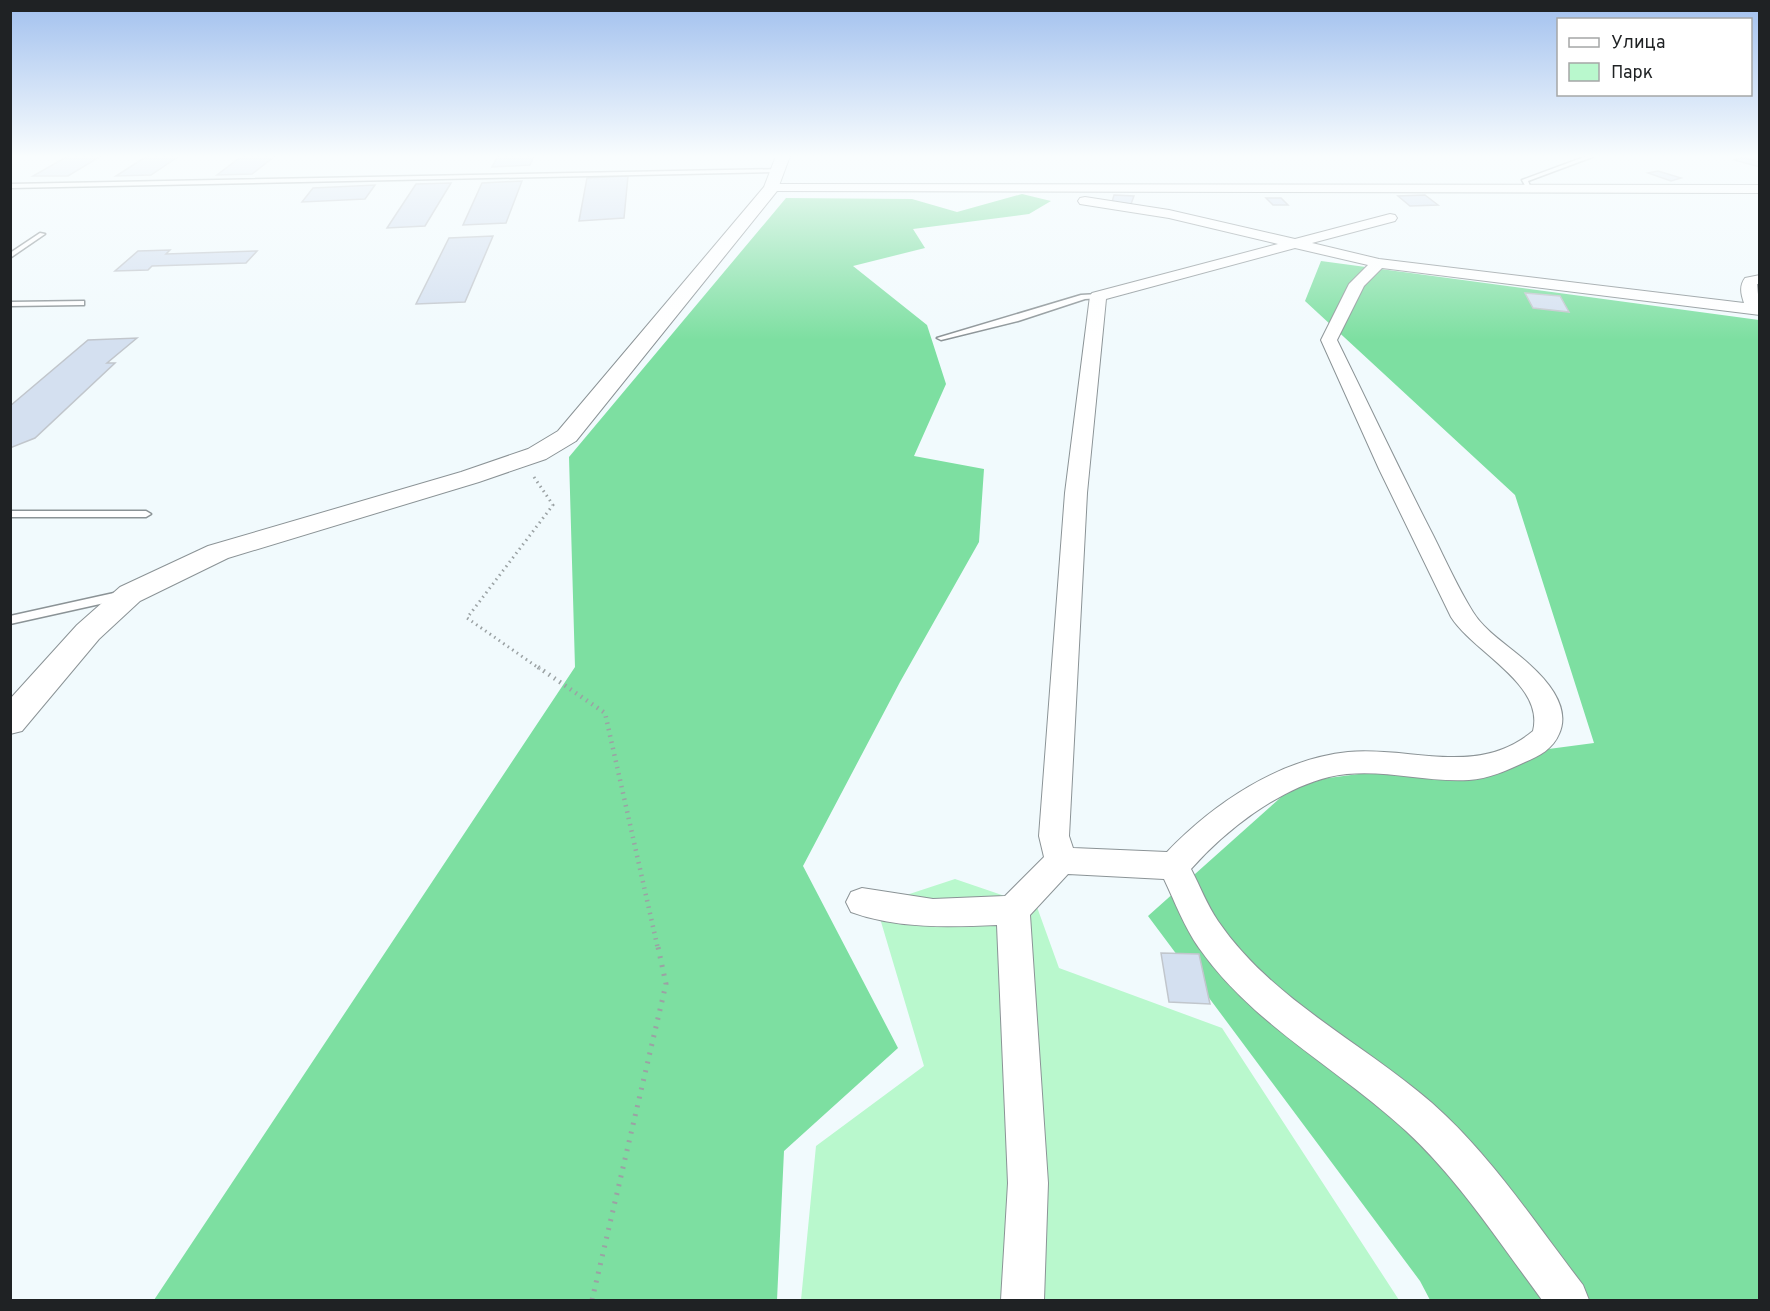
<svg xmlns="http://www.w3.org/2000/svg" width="1770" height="1311" font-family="Overpass,sans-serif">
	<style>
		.green { fill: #b9f8cd }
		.forest { fill: #7ddfa1 }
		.building { fill: #d4e0f0; stroke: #c1c6cc; stroke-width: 1.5 }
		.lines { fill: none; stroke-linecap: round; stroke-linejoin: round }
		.service-casing { stroke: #8b9396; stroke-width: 3 }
		.minor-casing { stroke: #8b9396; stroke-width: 2 }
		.tertiary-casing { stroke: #8b9396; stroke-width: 2 }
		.path-far2 { stroke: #9ba2a4; stroke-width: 3; stroke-dasharray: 1.5 4; stroke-linecap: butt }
		.path-far1 { stroke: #9ba2a4; stroke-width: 4.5; stroke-dasharray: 1.5 5; stroke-linecap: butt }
		.path { stroke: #9ba2a4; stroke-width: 5; stroke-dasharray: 2 7; stroke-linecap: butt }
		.service { fill: #fff; fill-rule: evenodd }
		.minor { fill: #fff; fill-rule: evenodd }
		.tertiary { fill: #fff; fill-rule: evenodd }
	</style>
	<rect width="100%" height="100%" fill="#f1fafd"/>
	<polygon class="green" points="955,879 1037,907 1059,968 1222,1028 1399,1300 801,1300 816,1146 924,1066 876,905"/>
	<g class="forest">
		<polygon points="1022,194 1051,201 1029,214 913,229 925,248 853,266 927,325 946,384 914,456 984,469 979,542 900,682 803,866 898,1048 784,1151 777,1300 154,1300 575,667 569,457 786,198 912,199 957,212"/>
		<polygon points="1321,261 1759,320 1759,1300 1430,1300 1420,1281 1148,916 1298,782 1594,743 1515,495 1305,301"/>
	</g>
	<g class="building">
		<polygon points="68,156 101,156 68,176 33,176"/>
		<polygon points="147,156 179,156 151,175 116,176"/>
		<polygon points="242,156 275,156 252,174 217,175"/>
		<polygon points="498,156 534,156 530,165 492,167"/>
		<polygon points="1742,157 1760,162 1760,167 1734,160"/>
		<polygon points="1658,171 1681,178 1671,181 1648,173"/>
		<polygon points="628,176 624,218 579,221 587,178"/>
		<polygon points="522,181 506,223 463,225 482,183"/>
		<polygon points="451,183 425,226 387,228 416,184"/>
		<polygon points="375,185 365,199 302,202 313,188"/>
		<polygon points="1114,195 1134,196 1131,204 1112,202"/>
		<polygon points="1425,195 1438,205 1410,206 1398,196"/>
		<polygon points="1266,198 1281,198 1288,205 1273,205"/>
		<polygon points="493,236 465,302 416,304 449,238"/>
		<polygon points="170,250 166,254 257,251 246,263 152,266 148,270 115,271 138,251"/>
		<polygon points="1525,293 1560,296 1569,312 1533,308"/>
		<polygon points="137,338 107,363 115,363 35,438 10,448 10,406 88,340"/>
		<polygon points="1161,953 1199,954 1210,1004 1169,1002"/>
	</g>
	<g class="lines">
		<g class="service-casing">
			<g id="service">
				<polygon points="1587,156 1595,156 1528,181 1532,191 1528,191 1522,180"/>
				<polygon points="782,169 780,172 10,188 10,184"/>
				<polygon points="40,233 45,234 10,258 10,253"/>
				<polygon points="1098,294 1101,294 1101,298 1085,299 1018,321 941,340 937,338 1081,295"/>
				<polygon points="84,301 84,305 81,305 10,306 10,302"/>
				<polygon points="10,511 146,511 151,514 146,517 10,517"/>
				<polygon points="123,591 129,595 127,598 10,624 10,616"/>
			</g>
		</g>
		<g class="minor-casing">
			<g id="minor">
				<polygon points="771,184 1760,185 1760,193 766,191 765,188 766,185"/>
				<path d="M1085,197L1169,210L1295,239L1390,214L1395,215L1397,218L1395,221L1312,243L1379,259L1744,303C1741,294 1739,286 1745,278L1760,275V284H1757L1760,315L1382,268L1364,286L1337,340C1369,405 1400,471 1433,535C1446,561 1458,588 1473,612C1486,633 1511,647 1529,664C1548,681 1571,708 1559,734C1553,749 1539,756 1525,762C1508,770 1488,779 1469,780C1422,783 1376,766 1329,777C1277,790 1226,830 1191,869C1200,886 1207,905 1218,921C1272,1000 1362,1042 1432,1103C1491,1155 1535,1223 1583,1285L1589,1300H1542C1499,1242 1459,1180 1406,1131C1338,1068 1253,1025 1199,948C1184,927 1175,902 1164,879L1068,874L1030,915L1048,1183L1044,1300H1001L1008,1183L997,925C949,927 897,929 851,912L846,902L851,892L862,888L933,899L1005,896L1044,857L1039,836L1065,493L1090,296L1092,293L1278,244L1169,218L1080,204L1078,201L1080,198ZM1295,248L1368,265L1349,284L1321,340L1379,469L1451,617C1473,652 1545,684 1533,731C1477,778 1411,746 1348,752C1279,759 1213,804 1167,852L1073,848L1069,836L1087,493L1106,299Z"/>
			</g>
		</g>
		<g class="tertiary-casing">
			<polygon id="tertiary" points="776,156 790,156 777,191 576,441 546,459 479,482 228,558 140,601 99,639 22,731 10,734 10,699 77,625 120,587 208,546 461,472 528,449 558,431 764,187"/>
		</g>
		<polyline class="path-far2" points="534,477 553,505 467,618 540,669"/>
		<polyline class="path-far1" points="538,667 605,713 658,949"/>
		<polyline class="path" points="592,1300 666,984 658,947"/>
		<use href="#service" class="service"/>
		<use href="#minor" class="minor"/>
		<use href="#tertiary" class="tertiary"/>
	</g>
	<linearGradient id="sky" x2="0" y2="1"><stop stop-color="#a1c0ee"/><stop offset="0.46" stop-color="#f9fdfe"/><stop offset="1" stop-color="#f9fdfe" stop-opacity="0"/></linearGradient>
	<rect width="1770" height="340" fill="url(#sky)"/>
	<rect width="1770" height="1311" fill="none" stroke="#1f2224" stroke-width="24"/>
	<rect x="1557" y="18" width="195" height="78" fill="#ffffff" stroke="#a5a7a7" stroke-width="1.5"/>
	<rect x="1569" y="38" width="30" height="9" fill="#ffffff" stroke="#a5a7a7" stroke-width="1.5"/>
	<text x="1611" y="48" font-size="18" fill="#1f2224">Улица</text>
	<rect x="1569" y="63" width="30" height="18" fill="#b9f8cd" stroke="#a5a7a7" stroke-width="1.5"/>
	<text x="1611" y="78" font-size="18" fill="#1f2224">Парк</text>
</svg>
